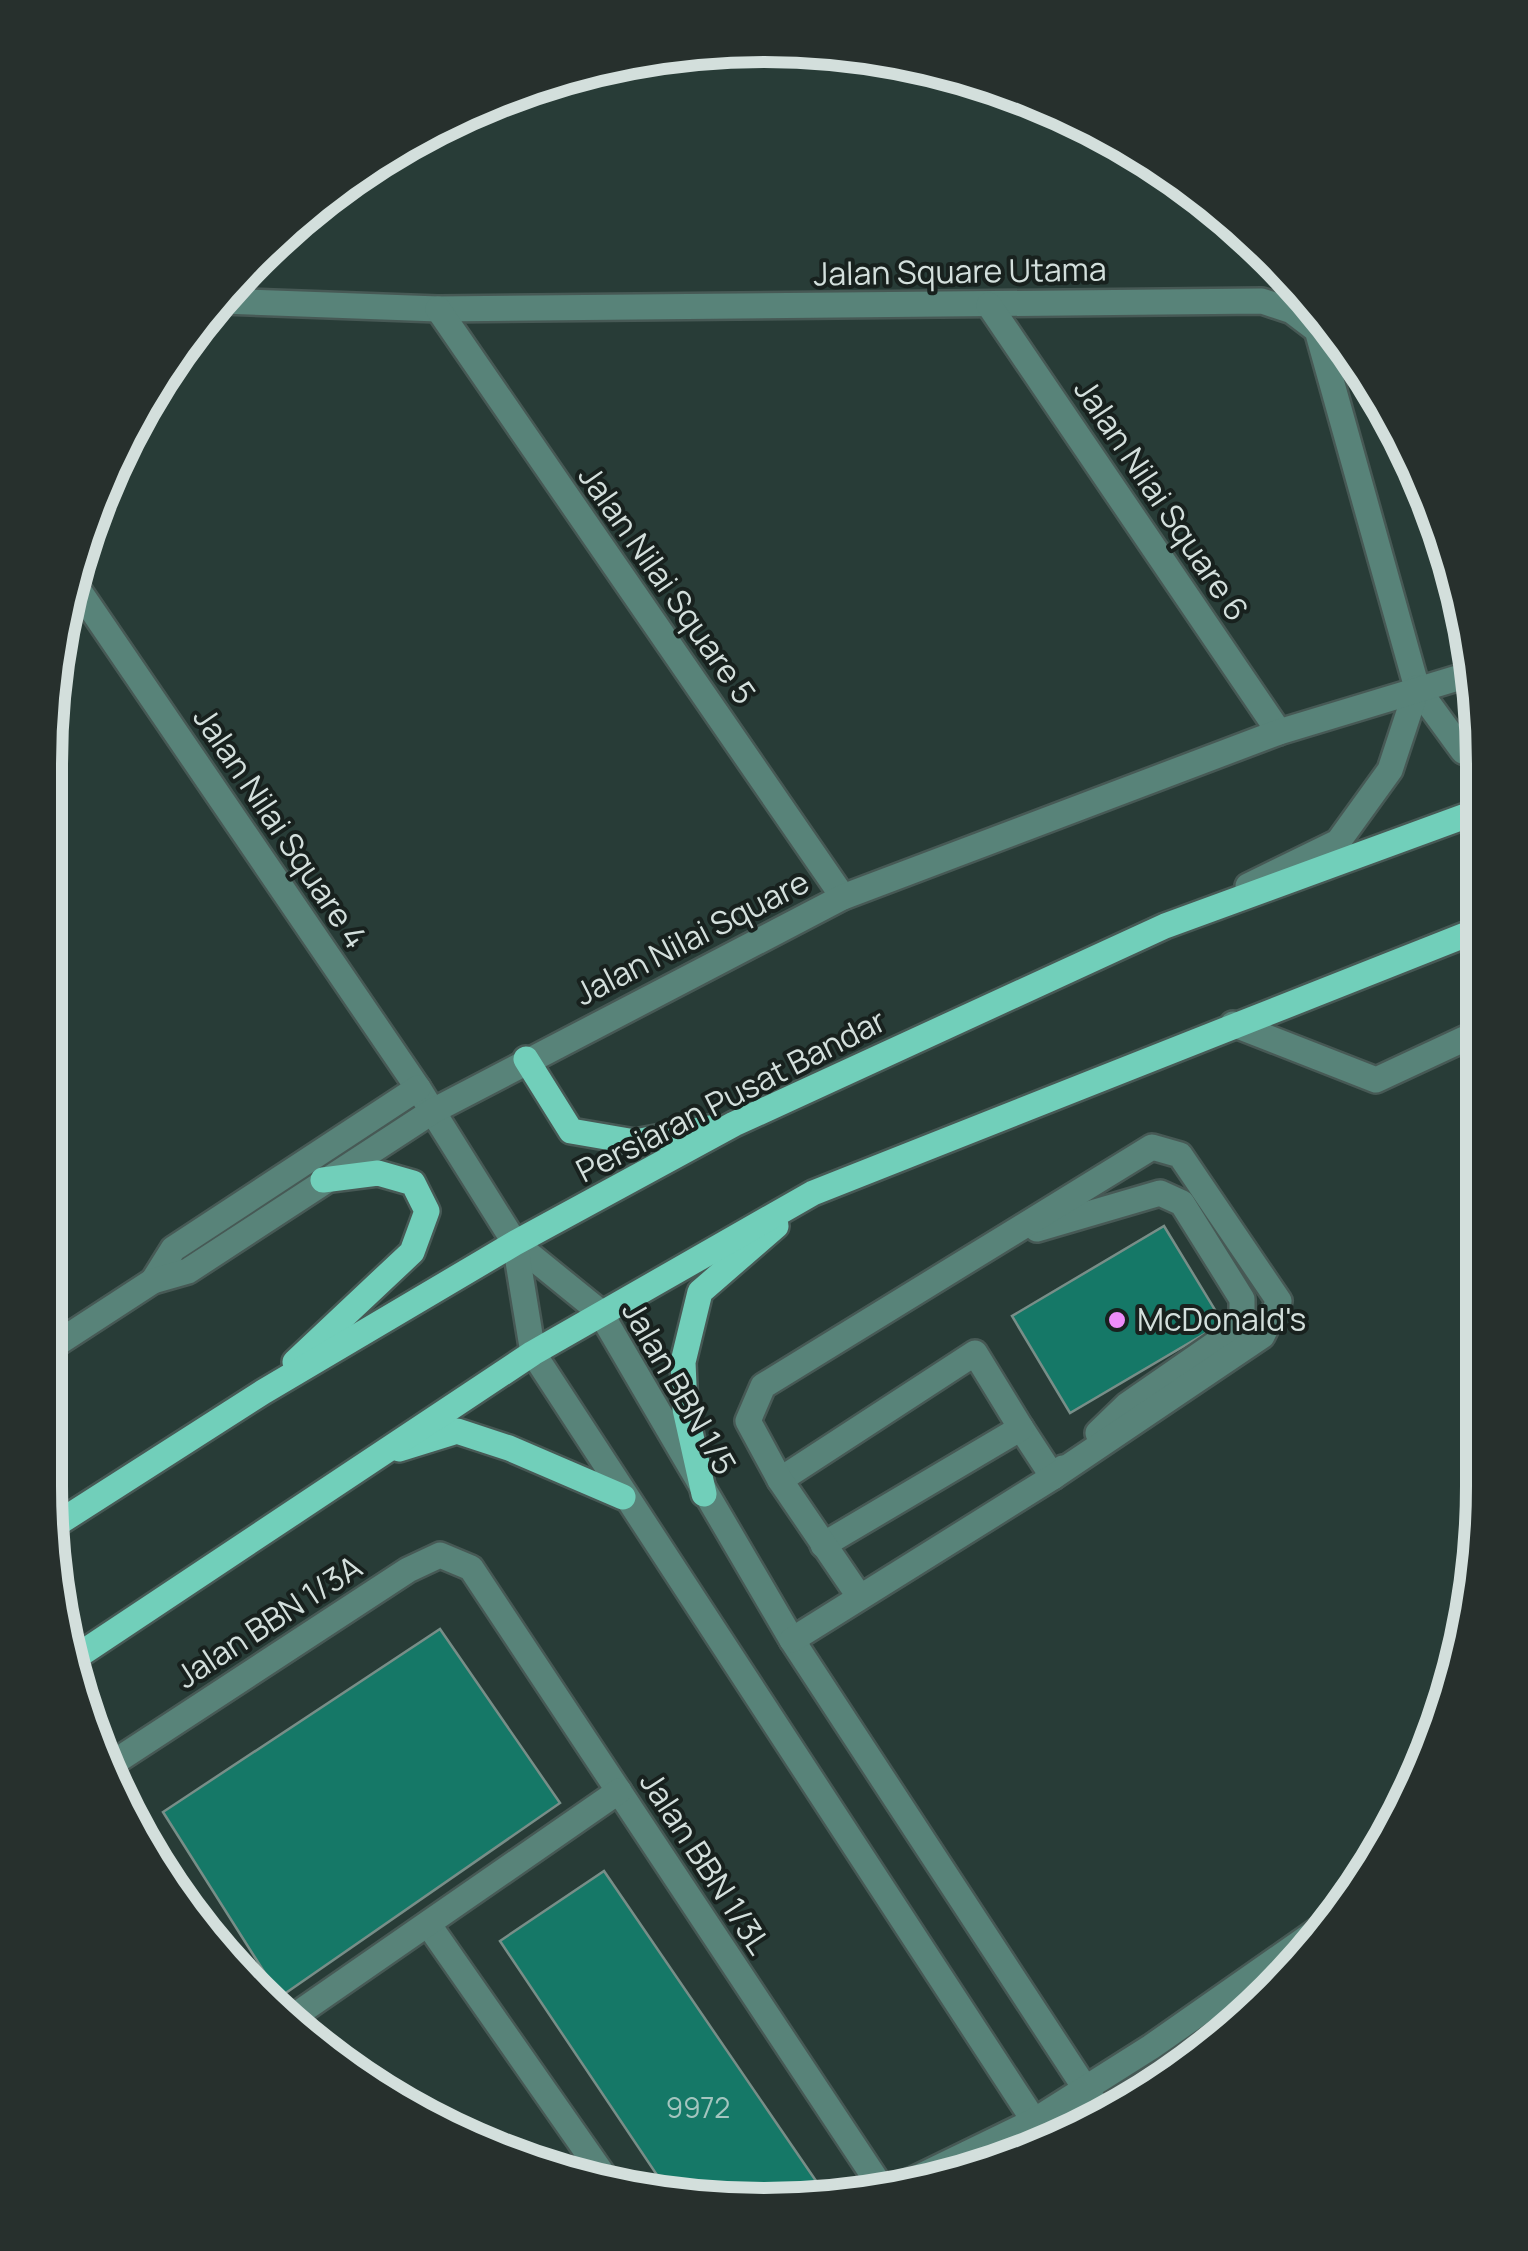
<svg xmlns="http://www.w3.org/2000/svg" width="1528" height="2251" font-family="Manrope,sans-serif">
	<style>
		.building { fill: #157867; stroke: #788e88; stroke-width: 2.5 }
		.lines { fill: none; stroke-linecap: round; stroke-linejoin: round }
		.minor-casing { stroke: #475955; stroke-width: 30 }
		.major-casing { stroke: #475955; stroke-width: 30 }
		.minor { stroke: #588379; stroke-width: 25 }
		.major { stroke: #71cfba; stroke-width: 25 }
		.poi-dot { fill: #ed8cf9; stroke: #18211e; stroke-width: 4 }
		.labels { text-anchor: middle; stroke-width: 8; stroke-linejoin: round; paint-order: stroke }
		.number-label { font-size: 28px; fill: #a4c5bf }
		.street-label { font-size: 32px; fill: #d3dfdc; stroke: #18211e }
		.poi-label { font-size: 32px; fill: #d3dfdc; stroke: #18211e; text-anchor: start }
		.rim { fill: none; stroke: #d3dfdc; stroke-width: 12 }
	</style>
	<rect width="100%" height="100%" fill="#283c37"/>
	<g class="building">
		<polygon points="1164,1226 1223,1323 1070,1413 1012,1316"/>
		<polygon points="440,1629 560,1803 280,1997 163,1812"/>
		<polygon points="604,1871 827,2197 716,2204 669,2193 500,1941"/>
	</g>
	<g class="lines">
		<g class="minor-casing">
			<g id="minor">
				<polyline points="223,301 438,309 1262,301 1292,311 1317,330 1417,688 1463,751 1483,760"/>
				<polyline points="989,305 1279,732"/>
				<polyline points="438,309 843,897"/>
				<polyline points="73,582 418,1088 515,1243 600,1312 792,1640 1104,2117"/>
				<polyline points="1248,886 1338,842 1390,770 1417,688"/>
				<polyline points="1233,1024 1376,1080 1479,1032"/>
				<polyline points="1037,1229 1160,1193 1182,1203 1242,1299 1242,1318 1231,1333 1127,1405 1098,1433"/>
				<polyline points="515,1243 533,1353 1046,2139"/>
				<polyline points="153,1281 173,1249 418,1088"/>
				<polyline points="47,1350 153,1281 188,1271 433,1111 843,897 1279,732 1474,673"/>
				<polyline points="1021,1428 1053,1477 1063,1468"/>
				<polyline points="780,1480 975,1353 1021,1428 823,1545"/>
				<polyline points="792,1640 1053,1477 1262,1336 1279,1301 1180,1155 1152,1147 763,1386 748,1421 780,1480 859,1596"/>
				<polyline points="107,1767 408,1570 440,1555 471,1568 885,2193"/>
				<polyline points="139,1831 189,1911"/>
				<polyline points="428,1924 606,2179"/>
				<polyline points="290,2019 619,1791"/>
				<polyline points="886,2193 1034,2121 1151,2047 1321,1928"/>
			</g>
		</g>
		<g class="major-casing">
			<g id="major">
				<polyline points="526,1059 571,1131 635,1142 709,1128"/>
				<polyline points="295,1362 412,1252 427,1211 413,1183 378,1173 323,1180"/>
				<polyline points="399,1449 457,1431 509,1448 623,1497"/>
				<polyline points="704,1494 685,1409 683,1362 700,1292 776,1226"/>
				<polyline points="52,1527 263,1392 515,1243 734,1124 1165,926 1482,810"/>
				<polyline points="73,1659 533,1353 813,1193 1480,929"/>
			</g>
		</g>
		<use href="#minor" class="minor"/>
		<use href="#major" class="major"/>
	</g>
	<circle class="poi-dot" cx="1117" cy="1320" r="10"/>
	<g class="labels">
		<g class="number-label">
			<text x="698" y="2118">9972</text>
		</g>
		<g class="street-label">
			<text transform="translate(960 272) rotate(-1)" y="11">Jalan Square Utama</text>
			<text transform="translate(1161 500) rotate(56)" y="11">Jalan Nilai Square 6</text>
			<text transform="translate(667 585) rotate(55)" y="11">Jalan Nilai Square 5</text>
			<text transform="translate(280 828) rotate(56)" y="11">Jalan Nilai Square 4</text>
			<text transform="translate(692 938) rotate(-27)" y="11">Jalan Nilai Square</text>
			<text transform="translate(731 1096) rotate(-27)" y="11">Persiaran Pusat Bandar</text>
			<text transform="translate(679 1388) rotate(60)" y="11">Jalan BBN 1/5</text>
			<text transform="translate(269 1622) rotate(-33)" y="11">Jalan BBN 1/3A</text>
			<text transform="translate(705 1863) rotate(57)" y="11">Jalan BBN 1/3L</text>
		</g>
		<g class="poi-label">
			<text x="1137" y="1331">McDonald's</text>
		</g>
	</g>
	<path d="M0 0H1528V2251H0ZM764 62H764A702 702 0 0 1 1466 764V1486A702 702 0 0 1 764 2188H764A702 702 0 0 1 62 1486V764A702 702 0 0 1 764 62Z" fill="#27302d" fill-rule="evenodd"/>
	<path class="rim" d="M764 62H764A702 702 0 0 1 1466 764V1486A702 702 0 0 1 764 2188H764A702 702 0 0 1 62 1486V764A702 702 0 0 1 764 62Z"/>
</svg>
